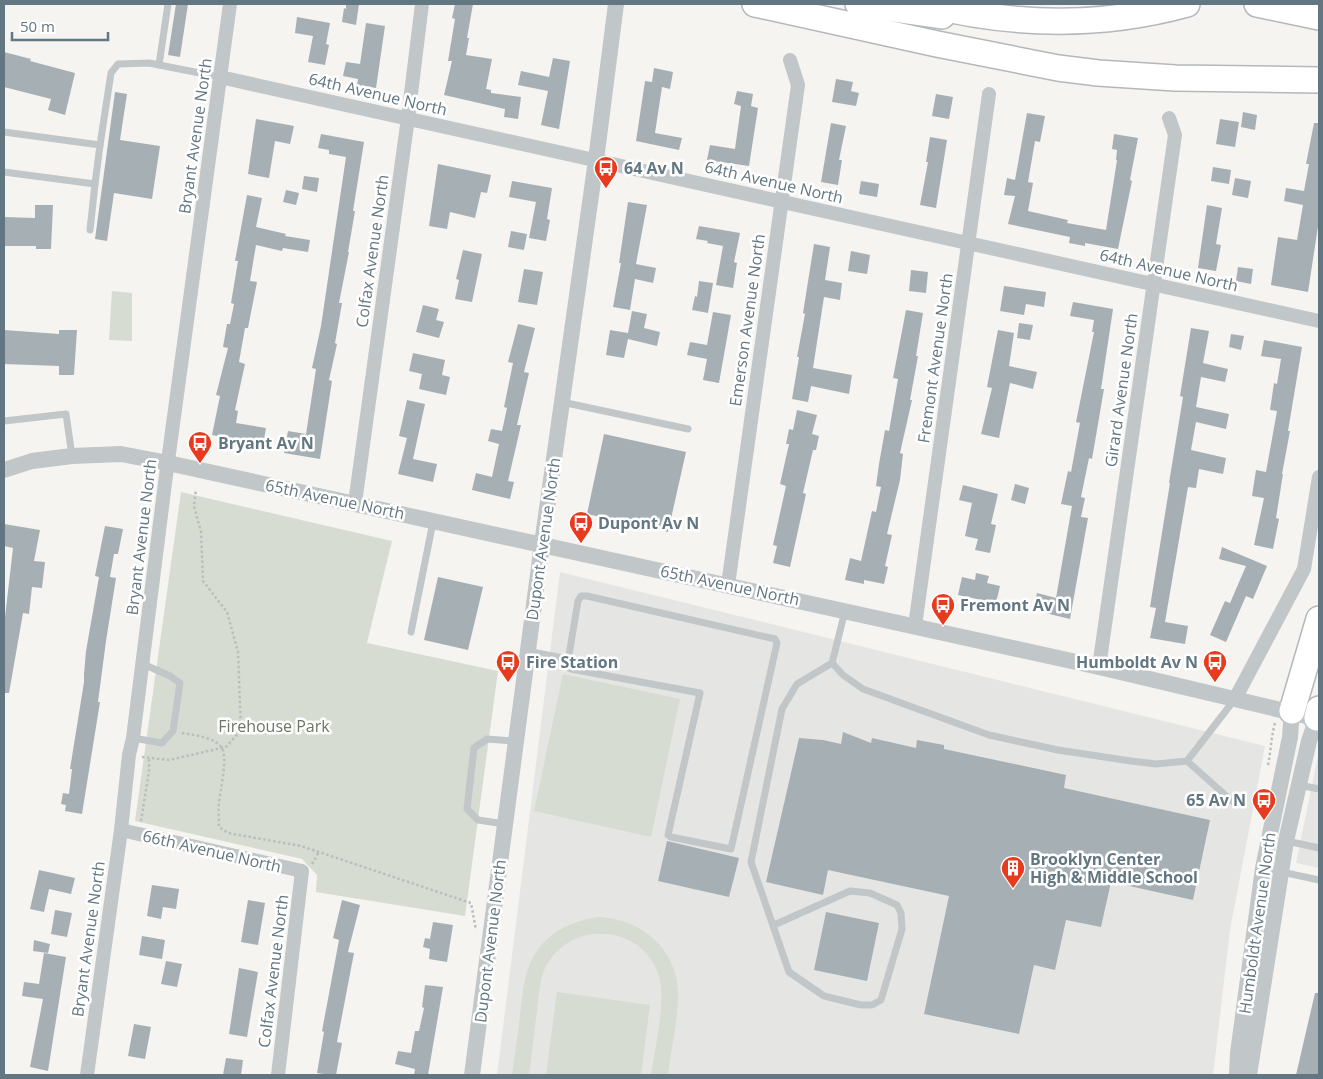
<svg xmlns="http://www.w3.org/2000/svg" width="1323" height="1079" font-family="'Open Sans',sans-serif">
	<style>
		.built { fill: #e5e6e4 }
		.green { fill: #d6dcd1 }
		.building { fill: #a6b0b4 }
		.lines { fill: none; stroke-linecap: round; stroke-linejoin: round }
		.motorway-casing { stroke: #b4b8ba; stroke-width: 28 }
		.path { stroke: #bbbebf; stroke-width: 2.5; stroke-dasharray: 2.5 2.5; stroke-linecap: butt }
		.service { stroke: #c1c6c8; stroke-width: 7 }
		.minor { stroke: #c1c6c8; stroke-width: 14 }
		.tertiary { stroke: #c1c6c8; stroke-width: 16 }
		.motorway { stroke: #fff; stroke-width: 25 }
		.labels { text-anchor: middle; stroke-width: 5; stroke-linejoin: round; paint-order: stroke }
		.street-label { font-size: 16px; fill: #637782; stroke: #fff }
		.poi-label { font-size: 16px; font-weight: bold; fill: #637782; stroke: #fff; text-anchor: start }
		.park-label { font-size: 16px; fill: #697962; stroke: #fff }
	</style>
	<rect width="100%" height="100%" fill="#f5f4f0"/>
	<g class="built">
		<polygon points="560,572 1265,746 1230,930 1213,1075 497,1075"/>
		<polygon points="1319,751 1319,868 1296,863"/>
	</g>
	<g class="green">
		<polygon points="112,291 132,293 132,341 109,340"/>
		<polygon points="181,492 392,541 367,643 498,671 465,916 316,892 317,875 302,859 135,821"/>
		<polygon points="563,674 680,699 651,837 534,811"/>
		<path d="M599,917C640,919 676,947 678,991C679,1017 671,1049 668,1075H651C655,1048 667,998 658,973C640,924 571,920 546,966C539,980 539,996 537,1011C534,1032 532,1054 529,1075H512C515,1055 518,1034 520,1014C522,1000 523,985 527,972C537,938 566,921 599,917Z"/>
		<polygon points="557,992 650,1005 641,1075 546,1075"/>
	</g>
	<g class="building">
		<polygon points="176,4 188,4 180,57 168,55"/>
		<polygon points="346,4 359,4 356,25 342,22 344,8 346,9"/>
		<polygon points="455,4 473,4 467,38 469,38 466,55 492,59 486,89 491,90 491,93 521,97 518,119 504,117 505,109 444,95 452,61 448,61 455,19 452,18"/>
		<polygon points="297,17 330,23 326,44 329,45 325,65 308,62 313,36 295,33"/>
		<polygon points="366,23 385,26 376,88 357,85 358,79 343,76 346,62 360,64"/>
		<polygon points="4,52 31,59 30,61 75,73 65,115 48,110 51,99 4,87"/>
		<polygon points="553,58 570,61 559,129 541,125 548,91 518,85 521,71 549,77"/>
		<polygon points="654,68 673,72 670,89 662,87 655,133 682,138 679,150 636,141 645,81 652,82"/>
		<polygon points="836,79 853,82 851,91 859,93 856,106 832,102"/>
		<polygon points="737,91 753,94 751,106 758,108 749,166 707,160 710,145 735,149 741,106 734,104"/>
		<polygon points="115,92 127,94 120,140 160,146 152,199 114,193 107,241 95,239"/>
		<polygon points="936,94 953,97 949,119 932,116"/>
		<polygon points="1243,112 1257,115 1255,130 1241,127"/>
		<polygon points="1027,113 1045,116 1040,142 1035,141 1028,182 1033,183 1028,211 1068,220 1067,223 1106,230 1117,160 1116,160 1117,150 1112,149 1114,134 1138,138 1130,180 1132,181 1118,249 1085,243 1085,246 1069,243 1070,237 1008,224 1015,196 1004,195 1007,178 1015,180"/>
		<polygon points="256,119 294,126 290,144 275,141 269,178 248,174"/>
		<polygon points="1220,119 1239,122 1235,147 1216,144"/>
		<polygon points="831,123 846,126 839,160 842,160 838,185 821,182"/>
		<polygon points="1314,123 1319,123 1319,220 1308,292 1271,285 1278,237 1297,240 1303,205 1284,201 1286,188 1304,191 1309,164 1306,164"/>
		<polygon points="321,134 364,142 353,211 355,211 348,252 349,252 339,303 342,303 335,343 337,344 329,380 332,381 320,459 284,453 288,431 306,434 316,369 312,368 321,326 346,157 329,154 329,150 318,148"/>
		<polygon points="930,137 947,140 936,208 920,205 928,162 926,162"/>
		<polygon points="438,164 491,175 487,193 481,192 475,218 450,212 447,229 429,226"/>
		<polygon points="1213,167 1231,170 1229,184 1211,181"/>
		<polygon points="304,176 319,178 317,192 302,189"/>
		<polygon points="1235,178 1251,181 1248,198 1232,195"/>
		<polygon points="512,181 552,188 547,219 550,220 546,241 529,238 536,202 509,197"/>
		<polygon points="861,181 879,184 877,197 859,194"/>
		<polygon points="286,190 299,193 296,205 283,202"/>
		<polygon points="247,195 262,198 256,227 286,234 285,236 310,240 308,252 283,248 282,251 256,245 250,281 257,282 248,328 245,328 239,362 245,364 235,410 238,411 236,423 266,428 263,445 212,435 220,396 216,395 228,348 223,347 227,324 230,324 234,304 231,303 238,261 235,261"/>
		<polygon points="628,202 647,205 636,264 656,268 653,283 635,279 630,310 613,307 621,263 619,263"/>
		<polygon points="35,205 53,205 51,249 36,249 36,246 4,246 4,217 35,218"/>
		<polygon points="1207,205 1222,208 1216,244 1221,245 1216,271 1198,268"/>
		<polygon points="699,226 740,233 734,262 737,263 733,288 716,285 723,246 707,243 708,241 696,239"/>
		<polygon points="511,231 527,234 524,250 508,247"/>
		<polygon points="814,244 830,247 825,280 842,283 840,300 824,297 813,368 852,375 849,394 811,386 808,402 792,399 799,357 797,357 805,314 803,313"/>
		<polygon points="463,250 482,254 472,302 455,299 459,280 456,279"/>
		<polygon points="851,251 870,255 867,274 848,271"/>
		<polygon points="1238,267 1253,269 1251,284 1236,281"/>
		<polygon points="524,269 543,272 537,305 518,302"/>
		<polygon points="911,270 928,272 926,293 909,291"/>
		<polygon points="699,281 713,283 708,313 692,310 695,296 697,297"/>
		<polygon points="1004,286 1046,292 1044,307 1026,304 1024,315 1000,311"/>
		<polygon points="1073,302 1113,309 1101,389 1104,389 1092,459 1089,458 1081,497 1085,498 1081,517 1088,518 1070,619 1033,610 1037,593 1056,598 1072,506 1061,504 1068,471 1071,472 1080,423 1076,422 1094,332 1092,332 1094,320 1070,316"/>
		<polygon points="423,305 439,309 436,320 444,322 439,338 416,332"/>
		<polygon points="906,310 923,313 916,356 918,356 910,400 912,400 900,453 903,454 900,480 887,534 892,535 885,566 888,567 884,584 864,580 864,584 845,580 850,558 861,561 872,511 876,512 881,487 876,486 879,464 885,430 889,431 898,379 893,378"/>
		<polygon points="632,311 647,314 644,328 660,332 657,346 628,339 624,358 606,355 610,330 628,333"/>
		<polygon points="713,312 731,315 719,383 703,380 707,359 687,355 690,342 707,345"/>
		<polygon points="1019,323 1033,325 1030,340 1017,338"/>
		<polygon points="518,324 535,328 524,372 529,373 517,425 521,425 508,481 514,482 510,499 472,490 476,473 492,477 499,444 488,441 491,429 502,431 507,408 504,407 513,363 508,362"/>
		<polygon points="1191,328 1209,331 1203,363 1228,369 1225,382 1201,377 1196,407 1229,414 1226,429 1196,422 1191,450 1226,458 1223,474 1199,469 1196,488 1188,487 1165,622 1188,626 1185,644 1150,638 1156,608 1150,607 1170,483 1169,483 1183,397 1180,396"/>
		<polygon points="4,330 59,334 59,330 77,330 74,375 59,375 59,366 4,364"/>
		<polygon points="998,330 1014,333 1009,366 1037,372 1033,389 1010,383 999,438 981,434 992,388 987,387"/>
		<polygon points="1231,334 1244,336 1241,350 1229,347"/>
		<polygon points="1264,340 1302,347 1288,431 1290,431 1282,474 1283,474 1276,518 1279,519 1273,549 1254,545 1264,498 1252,496 1256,470 1266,472 1277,411 1270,410 1274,383 1277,384 1281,359 1261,356"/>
		<polygon points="413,353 445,360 442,375 450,377 446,395 419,389 422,374 409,371"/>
		<polygon points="407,400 425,404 413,459 437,464 433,482 398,474 407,438 399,436"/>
		<polygon points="797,410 817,415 812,434 819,436 816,450 813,450 803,493 806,494 790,567 773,563 777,546 773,545 786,486 780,484 789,444 786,444 789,429 793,430"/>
		<polygon points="604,434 686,452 668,532 587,514"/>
		<polygon points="1015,484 1029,488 1025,504 1011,500"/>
		<polygon points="963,485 998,494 991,524 996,525 990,553 975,550 978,539 965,536 972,503 959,500"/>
		<polygon points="4,524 40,530 34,561 45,562 42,588 32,587 29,614 23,613 9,693 4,693 4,616 5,617 13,548 4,546"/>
		<polygon points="105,526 123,529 118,554 114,554 110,577 116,578 106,641 98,702 100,702 82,814 65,811 66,805 61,804 63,793 69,794 72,769 70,769 84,682 84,674 86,651 99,577 95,576"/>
		<polygon points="1222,547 1267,566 1253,599 1246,596 1226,642 1210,635 1225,601 1230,603 1246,566 1219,559"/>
		<polygon points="976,573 989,576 987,583 1000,586 996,603 958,595 962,577 975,580"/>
		<polygon points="438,577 483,587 468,650 424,640"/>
		<polygon points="843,732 871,743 872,738 916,748 917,740 944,745 944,749 1066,775 1064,788 1210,820 1193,900 1111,882 1101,927 1066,920 1055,970 1034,965 1019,1034 924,1014 949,896 828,870 823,895 766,882 799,738 823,740 841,744"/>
		<polygon points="667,841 739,858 729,897 658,881"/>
		<polygon points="39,870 75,878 71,894 49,889 44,912 30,909"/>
		<polygon points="152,885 179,889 176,909 163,907 161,919 147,916"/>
		<polygon points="248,900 265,903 258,945 241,942"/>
		<polygon points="342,900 360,905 348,952 354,953 337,1042 342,1043 336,1075 329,1075 317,1073 324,1032 322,1031 339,940 333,938"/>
		<polygon points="55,910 72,913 67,937 51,934"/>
		<polygon points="826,912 879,923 867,981 814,970"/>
		<polygon points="433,922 453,925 447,962 429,959 430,949 423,947 425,938 430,939"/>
		<polygon points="142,936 165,940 162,959 139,955"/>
		<polygon points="34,940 50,944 48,953 33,951"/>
		<polygon points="44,953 66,957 48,1071 30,1067 43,999 22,996 24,982 39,984"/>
		<polygon points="166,961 182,964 177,987 161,984"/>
		<polygon points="239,968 258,972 247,1037 229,1034"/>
		<polygon points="425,985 443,987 428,1075 414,1075 415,1069 395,1064 398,1051 411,1053 415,1031 419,1031 424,1008 422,1007"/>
		<polygon points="1315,993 1319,993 1319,1075 1296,1075"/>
		<polygon points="134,1024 151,1027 145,1059 128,1056"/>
		<polygon points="226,1058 243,1060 241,1075 223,1075"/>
	</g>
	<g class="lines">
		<g class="motorway-casing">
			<g id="motorway">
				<polyline points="755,4 937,44 1058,68 1098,73 1175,78 1319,80"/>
				<polyline points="858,4 942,16"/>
				<path d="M925,4C1013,26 1100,28 1187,4"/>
				<polyline points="1257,4 1319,17"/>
				<polyline points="1292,711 1319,619"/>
				<polyline points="1317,718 1319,709"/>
			</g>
		</g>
		<g class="path">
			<path d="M182,733C193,735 215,737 222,748C228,760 220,790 219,803C218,811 219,819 219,827L228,833L301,846L471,903L476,930"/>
			<polyline points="142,757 169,760 226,747 241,730 238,652 227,612 203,581 201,532 194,506 196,489"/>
			<path d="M1268,765C1271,751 1271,737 1275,723"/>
			<polyline points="141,821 149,771 149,758"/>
			<polyline points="312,864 319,852"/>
		</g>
		<g class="service">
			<polyline points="159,65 168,4"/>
			<polyline points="4,132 100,145 95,184 4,172"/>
			<polyline points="100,145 111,73 118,64 149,63 220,77"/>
			<polyline points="90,230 95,184"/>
			<polyline points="562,402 688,429"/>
			<polyline points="4,421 66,414 72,456"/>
			<polygon points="581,596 587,596 775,639 777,643 731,849 671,837 668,835 700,693 571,669 567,667 578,601"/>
			<polyline points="411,632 433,522"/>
			<polyline points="527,651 568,659"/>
			<polyline points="832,663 843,675 863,689 989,735 1058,750 1131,761 1156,764 1187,761 1235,699"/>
			<polyline points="133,738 162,743 173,731 180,683 170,676 143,664"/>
			<polyline points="1187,761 1233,802"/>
			<polyline points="1299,785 1319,789"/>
			<polyline points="505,824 478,820 467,809 474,748 487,739 515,741"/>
			<polyline points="1287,841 1319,848"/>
			<polyline points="1263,868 1319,880"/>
			<polyline points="774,925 850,891 870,893 897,905 901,913 902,929 881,1000 872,1005 861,1005 824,996 789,972 751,862 782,709 797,684 832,663 845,611"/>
		</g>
		<g class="minor">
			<polyline points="220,77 1319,321"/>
			<polyline points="355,503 408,118 422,4"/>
			<polyline points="728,585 798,85 790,60"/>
			<polyline points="915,626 989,94"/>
			<polyline points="1099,667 1175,135 1169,118"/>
			<polyline points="1235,699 1304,569 1319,477"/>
			<polyline points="121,830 302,871 278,1075"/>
			<polyline points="87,1075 121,830 129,755 133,738 165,483 230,4"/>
		</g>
		<g class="tertiary">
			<polyline points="4,470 32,461 72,456 121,454 168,463 1099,667 1319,719"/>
			<polyline points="472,1075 542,544 596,160 616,4"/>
			<polyline points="1237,1075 1238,1053 1263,868 1290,737 1292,711"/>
			<polyline points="1249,1075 1286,841 1309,741 1317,718"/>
		</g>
		<use href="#motorway" class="motorway"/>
	</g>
	<defs>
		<g id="bus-pin" transform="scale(1.25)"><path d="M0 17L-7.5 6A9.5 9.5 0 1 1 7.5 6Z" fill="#e63b1f" stroke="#fff"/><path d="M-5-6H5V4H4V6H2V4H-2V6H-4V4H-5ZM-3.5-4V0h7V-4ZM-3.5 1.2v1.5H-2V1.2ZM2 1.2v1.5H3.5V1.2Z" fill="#fff"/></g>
		<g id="building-pin" transform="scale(1.25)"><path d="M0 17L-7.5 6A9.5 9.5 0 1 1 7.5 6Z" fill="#e63b1f" stroke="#fff"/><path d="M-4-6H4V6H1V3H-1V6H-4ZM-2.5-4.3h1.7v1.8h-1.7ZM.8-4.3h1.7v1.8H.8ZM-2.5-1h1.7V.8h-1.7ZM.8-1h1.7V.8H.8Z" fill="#fff"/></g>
	</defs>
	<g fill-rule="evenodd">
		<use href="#bus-pin" x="606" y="168"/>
		<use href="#bus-pin" x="200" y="443"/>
		<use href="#bus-pin" x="581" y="523"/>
		<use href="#bus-pin" x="943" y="605"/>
		<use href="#bus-pin" x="508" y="662"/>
		<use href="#bus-pin" x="1215" y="662"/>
		<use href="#bus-pin" x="1264" y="800"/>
		<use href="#building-pin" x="1013" y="868"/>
	</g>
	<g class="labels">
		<g class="street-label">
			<text transform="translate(378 94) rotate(13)" y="6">64th Avenue North</text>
			<text transform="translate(195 136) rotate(-82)" y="6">Bryant Avenue North</text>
			<text transform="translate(774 182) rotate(13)" y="6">64th Avenue North</text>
			<text transform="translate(372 251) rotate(-82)" y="6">Colfax Avenue North</text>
			<text transform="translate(1169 270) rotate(13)" y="6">64th Avenue North</text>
			<text transform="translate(747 320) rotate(-82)" y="6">Emerson Avenue North</text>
			<text transform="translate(935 358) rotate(-82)" y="6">Fremont Avenue North</text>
			<text transform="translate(1121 390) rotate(-82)" y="6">Girard Avenue North</text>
			<text transform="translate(335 499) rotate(12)" y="6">65th Avenue North</text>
			<text transform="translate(141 537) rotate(-83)" y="6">Bryant Avenue North</text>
			<text transform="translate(543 539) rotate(-82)" y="6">Dupont Avenue North</text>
			<text transform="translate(730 585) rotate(12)" y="6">65th Avenue North</text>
			<text transform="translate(212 851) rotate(13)" y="6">66th Avenue North</text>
			<text transform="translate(1257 923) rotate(-82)" y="6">Humboldt Avenue North</text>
			<text transform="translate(88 939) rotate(-82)" y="6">Bryant Avenue North</text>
			<text transform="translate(490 941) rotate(-83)" y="6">Dupont Avenue North</text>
			<text transform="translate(273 971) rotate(-83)" y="6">Colfax Avenue North</text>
		</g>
		<g class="poi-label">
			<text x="624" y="174">64 Av N</text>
			<text x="218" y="449">Bryant Av N</text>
			<text x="598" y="529">Dupont Av N</text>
			<text x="960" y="611">Fremont Av N</text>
			<text x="526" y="668">Fire Station</text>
			<text x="1198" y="668" text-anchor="end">Humboldt Av N</text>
			<text x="1246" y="806" text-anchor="end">65 Av N</text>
			<text x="1030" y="865">Brooklyn Center<tspan x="1030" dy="18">High &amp; Middle School</tspan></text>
		</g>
		<g class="park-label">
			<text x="274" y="732">Firehouse Park</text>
		</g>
	</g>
	<rect width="1323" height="1079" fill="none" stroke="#637782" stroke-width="10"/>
	<path d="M12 32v8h96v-8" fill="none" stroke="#637782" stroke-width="2.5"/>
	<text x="20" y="32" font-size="15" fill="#637782" stroke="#ffffff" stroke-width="4" paint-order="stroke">50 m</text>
</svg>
